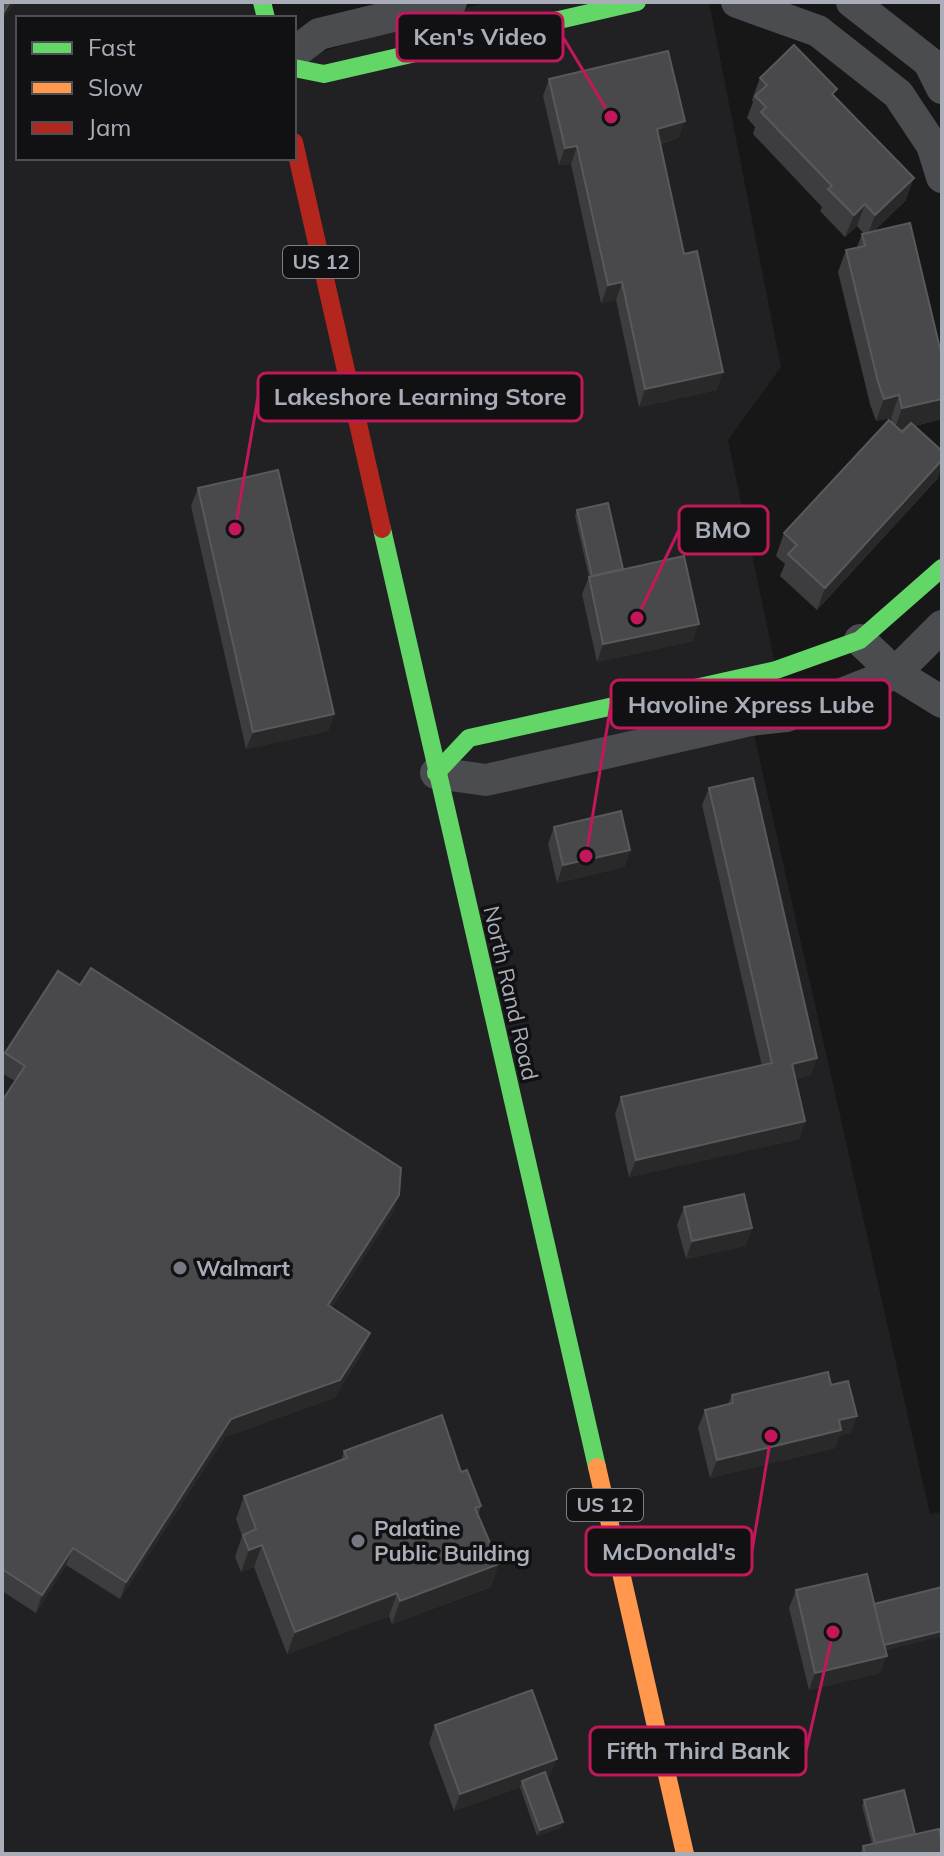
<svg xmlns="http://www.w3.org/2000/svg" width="944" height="1856" font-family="Mulish,sans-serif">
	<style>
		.built { fill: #212123 }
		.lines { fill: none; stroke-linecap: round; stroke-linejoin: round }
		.street { stroke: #4b4c50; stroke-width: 32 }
		.fast { stroke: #63d668; stroke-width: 18 }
		.slow { stroke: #ff974d; stroke-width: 18 }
		.jam { stroke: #b3261e; stroke-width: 18 }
		.wall { fill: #3d3d3f }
		.shaded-wall { fill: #29292a }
		.building { fill: #49494c; stroke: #58595d; stroke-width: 2 }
		.poi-dot { fill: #757880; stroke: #111113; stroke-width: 3 }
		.labels { text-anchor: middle; stroke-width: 7; stroke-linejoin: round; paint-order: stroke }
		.shield { fill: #111113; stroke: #7b7e86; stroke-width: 2 }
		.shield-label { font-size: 20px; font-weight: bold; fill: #a8adb8 }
		.street-label { font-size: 22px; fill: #a8adb8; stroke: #111113 }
		.poi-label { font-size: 22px; font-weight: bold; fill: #a8adb8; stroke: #111113; text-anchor: start }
		.leader { fill: none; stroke: #c2185b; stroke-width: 3 }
		.callout-dot { fill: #c2185b; stroke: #111113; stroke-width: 3 }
		.callout { fill: #111113; stroke: #c2185b; stroke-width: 3 }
		.callout-label { font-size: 24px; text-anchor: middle; font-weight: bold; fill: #a8adb8 }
	</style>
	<rect width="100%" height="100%" fill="#171717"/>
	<polygon class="built" points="2,2 262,2 266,18 18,18 18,158 294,158 294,60 487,2 709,2 781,367 728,440 786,716 751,721 930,1514 942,1512 942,1854 2,1854"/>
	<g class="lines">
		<g class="street">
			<polyline points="737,2 818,31 898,94 932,145 942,177"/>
			<polyline points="852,2 929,62 942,88"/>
			<polyline points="294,53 319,34 451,2"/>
			<polyline points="860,640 895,673 942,702"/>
			<polyline points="436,773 486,780 751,720 786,716 895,673 942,626"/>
		</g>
		<g class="fast">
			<polyline points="262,2 266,18"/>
			<polyline points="294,68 324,74 637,2"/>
			<polyline points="382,529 597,1467"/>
			<polyline points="436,773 469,738 776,670 860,640 942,568"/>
		</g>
		<polyline class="slow" points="597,1467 685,1854"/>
		<polyline class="jam" points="294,142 382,529"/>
	</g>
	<g class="wall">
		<polygon points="760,78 835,96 906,200 873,232 942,357 942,419 915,426 938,478 817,610 780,576 785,564 776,556 784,533 892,423 891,418 876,421 870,404 838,272 846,250 857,247 862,234 864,234 857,226 845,237 820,211 822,207 753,134 755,127 747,118 753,102 752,100"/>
		<polygon points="549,79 685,121 678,138 660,144 684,254 717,390 639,407 616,300 601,303 571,164 559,165 543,96"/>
		<polygon points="198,488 334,714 328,731 246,749 191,506"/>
		<polygon points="577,510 623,569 693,641 597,662 582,594 589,577 575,516"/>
		<polygon points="709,788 811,1075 795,1079 805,1121 799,1139 629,1177 615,1114 621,1097 762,1066 702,805"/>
		<polygon points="554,827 630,850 624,867 557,883 548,844"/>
		<polygon points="5,1053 399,1195 393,1212 331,1308 364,1350 334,1398 225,1437 120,1599 66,1565 36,1613 2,1591 2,1101 15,1081 2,1073 2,1061"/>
		<polygon points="684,1207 752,1228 745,1246 686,1259 677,1225"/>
		<polygon points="831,1385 851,1433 839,1436 835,1448 710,1478 698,1428 705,1410 728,1404 732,1395"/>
		<polygon points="344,1451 461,1472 481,1506 478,1515 491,1587 392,1624 389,1616 287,1654 254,1567 241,1572 235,1557 242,1536 236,1519 244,1496 341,1460"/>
		<polygon points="942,1587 942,1636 885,1650 880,1673 809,1690 789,1608 796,1590 874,1604"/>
		<polygon points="435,1725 550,1776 547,1777 560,1828 537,1836 520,1787 454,1811 429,1743"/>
		<polygon points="864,1800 915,1834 942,1854 860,1854 863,1846 872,1844 862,1806"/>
	</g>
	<g class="shaded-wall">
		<polygon points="10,2 15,2 2,22 2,15"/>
		<polygon points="685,121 678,138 651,146 657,129"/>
		<polygon points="577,146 571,164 559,165 565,148"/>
		<polygon points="914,178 906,200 867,237 875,215"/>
		<polygon points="865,204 857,226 845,237 854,215"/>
		<polygon points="622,282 616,300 601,303 608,285"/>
		<polygon points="723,372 717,390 639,407 645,389"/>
		<polygon points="899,395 891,418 876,421 884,399"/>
		<polygon points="942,399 942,419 894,431 902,408"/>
		<polygon points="942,460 942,467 938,478 817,610 825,588"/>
		<polygon points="699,624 693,641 597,662 603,644"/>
		<polygon points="334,714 328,731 246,749 253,732"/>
		<polygon points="630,850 624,867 557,883 563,865"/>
		<polygon points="817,1058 811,1075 785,1081 792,1064"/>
		<polygon points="805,1121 799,1139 629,1177 636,1160"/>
		<polygon points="399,1195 393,1212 321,1323 328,1305"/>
		<polygon points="752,1228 745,1246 686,1259 692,1241"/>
		<polygon points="370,1333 364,1350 334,1398 225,1437 120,1599 126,1582 231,1419"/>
		<polygon points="857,1416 851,1433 839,1436 835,1448 710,1478 717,1460 839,1420"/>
		<polygon points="262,1545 254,1567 241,1572 249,1550"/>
		<polygon points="73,1548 66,1565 36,1613 42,1595"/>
		<polygon points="499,1564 491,1587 392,1624 400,1601"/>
		<polygon points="397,1593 389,1616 287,1654 295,1632"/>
		<polygon points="942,1631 942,1636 876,1653 878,1647"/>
		<polygon points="887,1656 880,1673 809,1690 815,1673"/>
		<polygon points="557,1759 550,1776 524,1786 522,1781 520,1787 454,1811 460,1794"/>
		<polygon points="563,1822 560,1828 537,1836 540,1830"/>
	</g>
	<g class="building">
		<polygon points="2,2 10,2 2,15"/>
		<polygon points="794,45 837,89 832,94 914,178 875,215 865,204 854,215 828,189 832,186 761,112 766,107 755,96 767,85 760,78"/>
		<polygon points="668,51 685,121 657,129 684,254 697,251 723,372 645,389 622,282 608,285 577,146 565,148 549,79"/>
		<polygon points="910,223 942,357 942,399 902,408 899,395 884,399 878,382 846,250 865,246 862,234"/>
		<polygon points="889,420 902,432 911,423 942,451 942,460 825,588 788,554 797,545 784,533"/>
		<polygon points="278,470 334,714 253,732 198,488"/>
		<polygon points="608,503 623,569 592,576 577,510"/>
		<polygon points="684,556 699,624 603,644 589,577"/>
		<polygon points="753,778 817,1058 792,1064 805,1121 636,1160 621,1097 772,1063 709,788"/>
		<polygon points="621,811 630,850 563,865 554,827"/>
		<polygon points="91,968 401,1168 399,1195 328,1305 370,1333 340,1380 231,1419 126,1582 73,1548 42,1595 2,1569 2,1101 25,1066 5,1053 58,971 80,985"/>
		<polygon points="744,1194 752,1228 692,1241 684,1207"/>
		<polygon points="828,1372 831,1385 848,1381 857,1416 839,1420 841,1430 717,1460 705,1410 733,1403 732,1395"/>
		<polygon points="442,1415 461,1472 467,1470 481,1506 475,1508 499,1564 400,1601 397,1593 295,1632 262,1545 249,1550 243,1535 256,1529 244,1496 347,1458 344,1451"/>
		<polygon points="867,1574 887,1656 815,1673 796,1590"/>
		<polygon points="942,1587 942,1631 884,1645 874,1604"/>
		<polygon points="532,1690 557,1759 460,1794 435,1725"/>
		<polygon points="545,1772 563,1822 540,1830 522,1781"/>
		<polygon points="904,1790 915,1834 875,1843 864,1800"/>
		<polygon points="939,1829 942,1843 942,1854 865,1854 863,1846"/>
	</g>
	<g class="poi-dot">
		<circle cx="180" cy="1268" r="8"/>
		<circle cx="358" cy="1541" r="8"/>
	</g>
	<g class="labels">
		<g class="shield">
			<rect x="283" y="246" width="76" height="32" rx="6"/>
			<rect x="567" y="1489" width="76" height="32" rx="6"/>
		</g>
		<g class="shield-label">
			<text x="321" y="269">US 12</text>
			<text x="605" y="1512">US 12</text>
		</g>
		<g class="street-label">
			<text transform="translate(511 993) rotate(77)" y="8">North Rand Road</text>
		</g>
		<g class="poi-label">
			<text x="196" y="1276">Walmart</text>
			<text x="374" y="1536">Palatine<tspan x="374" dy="25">Public Building</tspan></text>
		</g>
	</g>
	<path class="leader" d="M611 117L563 37M235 529L258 397M637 618L679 530M586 856L611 704M771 1436L752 1551M833 1632L806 1751"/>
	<g class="callout-dot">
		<circle cx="611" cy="117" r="8"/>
		<circle cx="235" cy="529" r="8"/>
		<circle cx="637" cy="618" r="8"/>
		<circle cx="586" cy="856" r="8"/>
		<circle cx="771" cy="1436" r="8"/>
		<circle cx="833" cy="1632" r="8"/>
	</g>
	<g class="callout">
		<rect x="397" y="13" width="166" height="48" rx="8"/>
		<rect x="258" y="373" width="324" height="48" rx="8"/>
		<rect x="679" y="506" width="89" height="48" rx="8"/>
		<rect x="611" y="680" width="279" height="48" rx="8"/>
		<rect x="586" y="1527" width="166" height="48" rx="8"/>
		<rect x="590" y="1727" width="216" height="48" rx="8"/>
	</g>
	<g class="callout-label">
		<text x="480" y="45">Ken's Video</text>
		<text x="420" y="405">Lakeshore Learning Store</text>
		<text x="723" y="538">BMO</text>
		<text x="751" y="713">Havoline Xpress Lube</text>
		<text x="669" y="1560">McDonald's</text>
		<text x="698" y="1759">Fifth Third Bank</text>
	</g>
	<rect width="944" height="1856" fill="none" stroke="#a8adb8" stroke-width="8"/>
	<rect x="16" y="16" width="280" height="144" fill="#111113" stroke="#4d4f55" stroke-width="2"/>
	<rect x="32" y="42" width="40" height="12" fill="#63d668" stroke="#4d4f55" stroke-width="2"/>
	<text x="88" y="56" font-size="24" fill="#a8adb8">Fast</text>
	<rect x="32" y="82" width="40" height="12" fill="#ff974d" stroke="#4d4f55" stroke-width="2"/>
	<text x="88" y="96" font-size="24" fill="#a8adb8">Slow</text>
	<rect x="32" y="122" width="40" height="12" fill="#b3261e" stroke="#4d4f55" stroke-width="2"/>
	<text x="88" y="136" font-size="24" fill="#a8adb8">Jam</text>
</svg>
